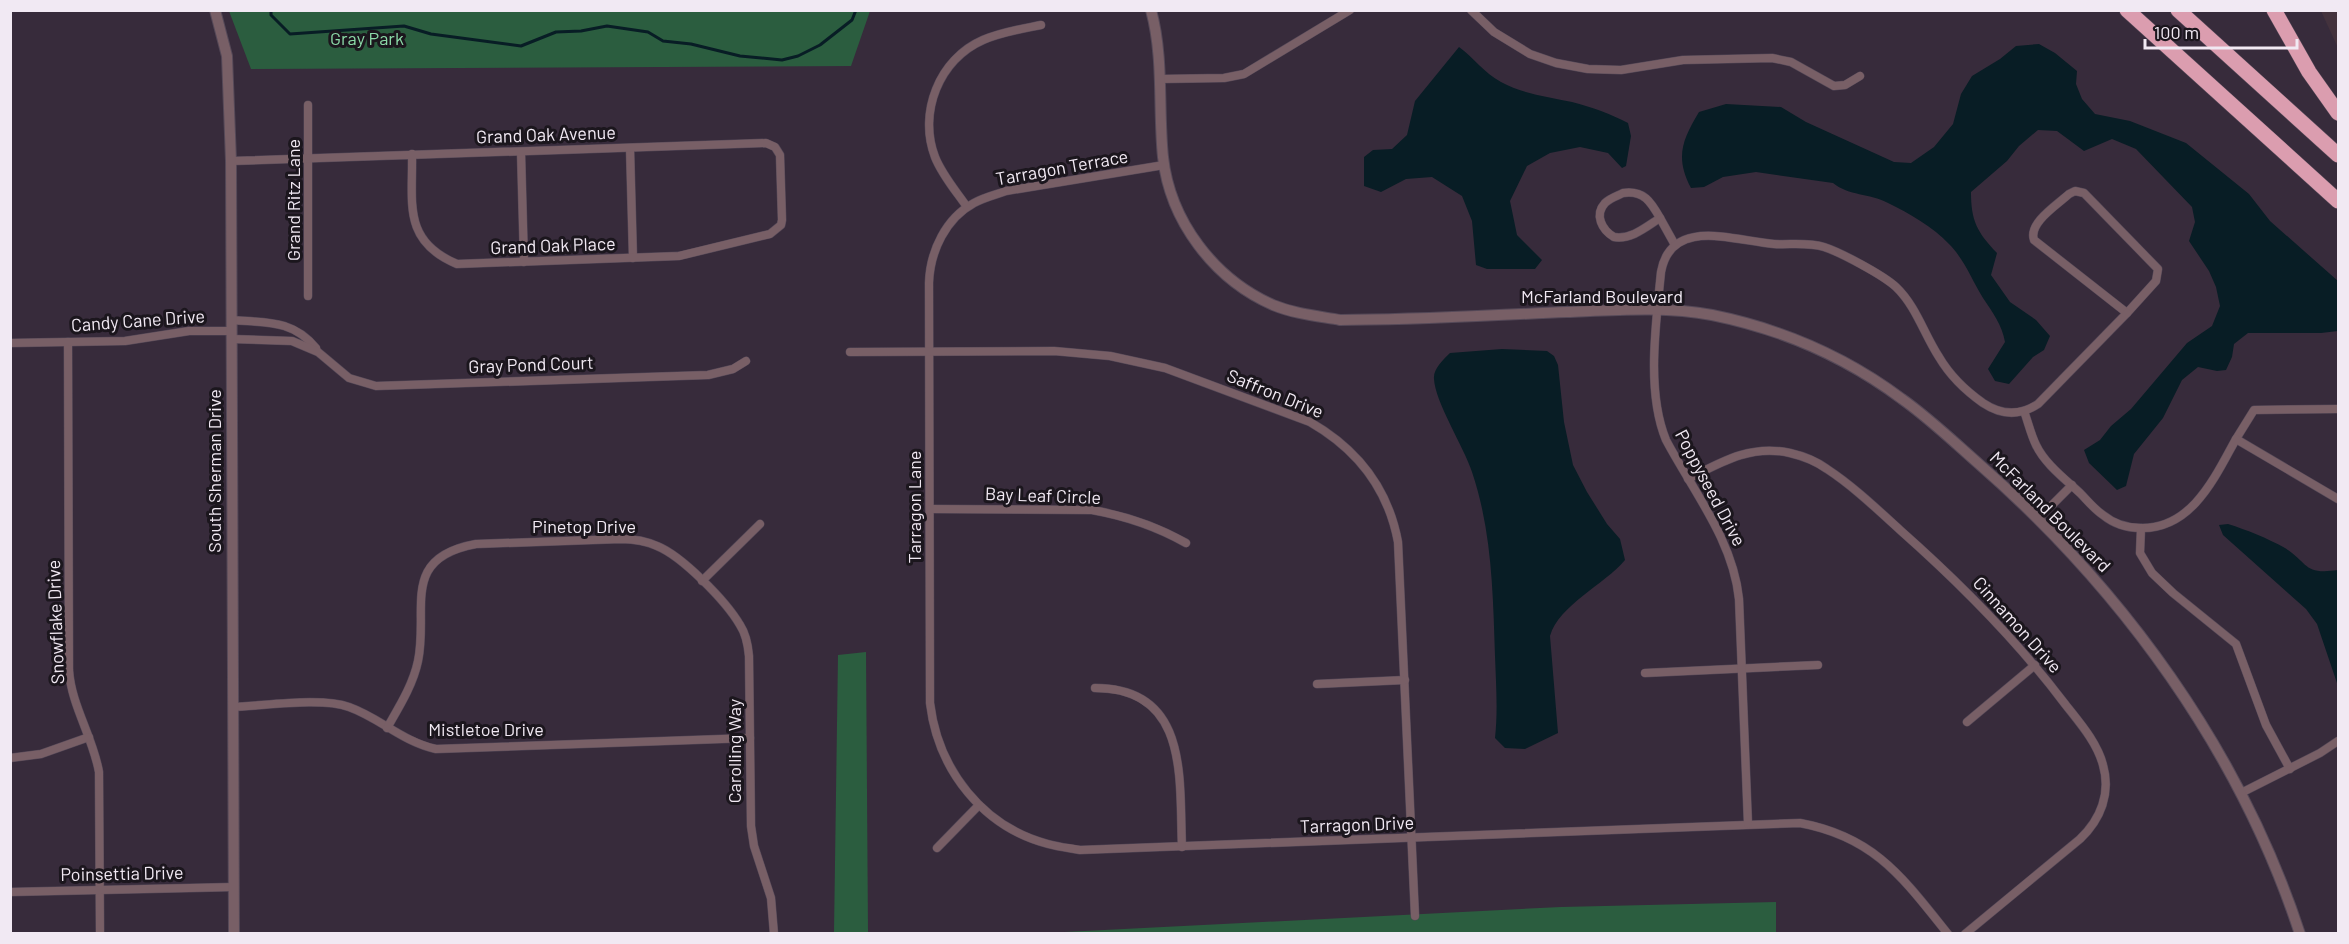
<svg xmlns="http://www.w3.org/2000/svg" width="2349" height="944" font-family="Barlow,sans-serif">
	<style>
		.commercial { fill: #43323d }
		.green { fill: #2b5d3f }
		.water { fill: #081d25 }
		.lines { fill: none; stroke-linecap: round; stroke-linejoin: round }
		.stream { stroke: #081d25; stroke-width: 3 }
		.minor-casing { stroke: #554958; stroke-width: 9 }
		.tertiary-casing { stroke: #554958; stroke-width: 12 }
		.motorway-casing { stroke: #554958; stroke-width: 16 }
		.minor { stroke: #785f66; stroke-width: 8 }
		.tertiary { stroke: #785f66; stroke-width: 10 }
		.motorway { stroke: #db9daf; stroke-width: 15 }
		.labels { text-anchor: middle; stroke-width: 6; stroke-linejoin: round; paint-order: stroke }
		.park-label { font-size: 18px; fill: #8cdaa8; stroke: #1b161d }
		.street-label { font-size: 18px; fill: #f1e9f3; stroke: #1b161d }
	</style>
	<rect width="100%" height="100%" fill="#372b3b"/>
	<polygon class="commercial" points="2321,11 2338,11 2338,48"/>
	<g class="green">
		<polygon points="229,11 870,11 851,66 251,69"/>
		<polygon points="866,652 868,933 834,933 838,655"/>
		<polygon points="1776,902 1776,934 1025,934 1561,907"/>
	</g>
	<g class="water">
		<path d="M2039,44L2055,53L2077,71L2076,84L2082,99L2095,114L2130,121L2186,143L2249,194L2270,221L2338,281V331L2321,333H2248L2234,344L2232,357L2226,370L2217,371L2198,367L2182,380L2163,418L2134,454L2126,486L2117,490L2089,463L2084,450L2100,440L2111,426L2131,409L2187,343L2212,326L2220,306L2216,287L2209,271L2189,241L2195,222L2192,207L2136,149L2112,139L2084,151L2057,131L2038,130L2019,146L2007,161L1971,192C1971,221 1977,232 1997,253L1991,275L2010,302L2036,320L2050,336L2044,350L2033,357L2009,384L1995,381L1988,369L2005,342C2002,325 1993,313 1983,298C1972,280 1964,259 1949,244C1933,227 1909,213 1888,203C1869,193 1849,196 1833,183L1756,172L1723,177L1704,187L1691,188C1675,158 1682,140 1699,112L1726,104L1781,107L1806,122L1894,162L1911,163L1934,147L1953,124L1961,94L1972,76L2000,59L2016,46Z"/>
		<path d="M1459,47C1474,58 1484,73 1501,82C1523,94 1549,97 1572,102C1592,107 1611,114 1628,123L1631,136L1626,166L1622,168L1608,153L1580,147L1550,153L1527,166L1510,201L1517,235L1542,260L1535,269H1487L1476,265L1472,221L1462,196L1432,177L1406,179L1381,192L1364,186V157L1373,150L1392,149L1407,135L1415,101Z"/>
		<path d="M1502,349L1547,351L1554,356L1558,365L1564,422L1573,465L1587,492L1607,524L1620,539L1625,560C1604,585 1559,605 1550,636L1558,733L1525,749L1505,748L1495,738C1498,711 1496,684 1495,656C1493,594 1492,531 1472,472C1464,447 1435,402 1434,379C1433,369 1443,360 1450,353Z"/>
		<path d="M2228,524C2247,530 2267,538 2285,548C2309,563 2303,575 2338,570V686L2317,624L2306,609L2223,535L2219,525Z"/>
	</g>
	<g class="lines">
		<polyline class="stream" points="271,10 271,15 290,34 404,26 431,34 521,46 556,32 581,31 607,26 648,32 663,41 691,44 740,56 782,60 798,56 820,45 852,20 856,10"/>
		<g class="minor-casing">
			<g id="minor">
				<polyline points="1471,10 1494,32 1530,54 1556,63 1588,69 1621,70 1683,60 1772,58 1791,62 1834,86 1845,85 1860,76"/>
				<polyline points="1159,79 1224,78 1244,74 1350,10"/>
				<polyline points="308,105 308,296"/>
				<polyline points="630,148 633,258"/>
				<polyline points="521,152 524,262"/>
				<path d="M231,161L766,143L775,147L780,155L782,220L781,225L770,234L679,256L457,264C402,241 413,203 412,154"/>
				<path d="M1164,165L1006,191C995,195 985,197 974,203C946,218 930,251 929,283L930,703C938,770 983,827 1048,844C1059,847 1069,848 1080,850L1800,823C1875,837 1903,878 1948,934"/>
				<path d="M2075,191L2084,193L2158,269L2156,281L2127,313L2034,240C2028,223 2057,205 2069,194Z"/>
				<path d="M1623,193C1644,190 1651,202 1660,218C1646,227 1631,240 1614,237C1602,230 1594,215 1605,203C1610,198 1617,196 1623,193Z"/>
				<path d="M967,207C956,191 942,175 935,157C918,113 939,59 983,40C1001,32 1021,29 1041,25"/>
				<polyline points="1660,218 1675,245"/>
				<path d="M231,320C266,323 292,319 316,348"/>
				<polyline points="231,339 292,341 318,352 349,378 376,386 708,375 733,369 746,361"/>
				<path d="M68,342L69,670C71,705 93,737 99,772L100,934"/>
				<polyline points="10,343 125,341 189,331 231,331"/>
				<path d="M850,352L1054,351L1110,356L1165,368L1310,422C1357,449 1388,488 1398,542L1415,916"/>
				<polyline points="2338,409 2254,410 2236,439 2338,499"/>
				<path d="M2024,411C2028,422 2031,435 2036,445C2045,464 2065,479 2080,493C2087,500 2094,509 2103,515C2114,524 2128,528 2141,528C2192,529 2215,477 2236,439"/>
				<path d="M1688,479C1721,462 1751,444 1790,453C1803,456 1816,461 1827,469C1853,486 1877,509 1900,530C1961,584 2016,639 2065,704C2079,722 2097,742 2103,765C2111,793 2101,819 2080,839L1965,934"/>
				<path d="M930,509L1092,510C1126,516 1156,526 1186,543"/>
				<polyline points="2038,519 2072,485"/>
				<polyline points="2141,528 2140,553 2152,573 2173,593 2236,644 2266,725 2290,769"/>
				<polyline points="702,581 760,524"/>
				<polyline points="1645,673 1818,665"/>
				<polyline points="1317,684 1405,680"/>
				<path d="M1095,688C1190,688 1179,780 1182,847"/>
				<path d="M233,707C264,706 321,697 349,707C380,718 403,742 436,749L750,738"/>
				<polyline points="1967,722 2035,665"/>
				<path d="M387,728C399,707 413,685 418,661C429,609 399,558 476,544L621,539C634,539 646,541 657,546C682,556 726,601 740,625C746,634 748,645 749,656L751,826L754,846L771,898L774,934"/>
				<polyline points="10,758 41,754 89,737"/>
				<polyline points="2241,793 2320,753 2338,741"/>
				<path d="M1748,824L1739,599C1733,540 1693,491 1666,440C1646,392 1656,323 1661,272C1671,216 1735,241 1774,244C1790,245 1808,242 1824,247C1840,252 1883,275 1896,287C1916,306 1924,334 1939,357C1949,374 1966,391 1983,403C2001,415 2020,416 2038,404L2127,313"/>
				<polyline points="937,848 979,805"/>
				<polyline points="10,892 234,887"/>
			</g>
		</g>
		<g class="tertiary-casing">
			<g id="tertiary">
				<polyline points="215,10 227,56 231,161 234,934"/>
				<path d="M1151,10C1164,58 1158,108 1163,157C1170,221 1214,279 1273,305C1295,314 1317,316 1340,320C1415,320 1492,315 1567,312C1615,310 1665,306 1712,315C1781,329 1846,357 1902,399C1929,418 1954,442 1979,464C2123,590 2240,751 2300,934"/>
			</g>
		</g>
		<g class="motorway-casing">
			<g id="motorway">
				<polyline points="2127,10 2338,201"/>
				<polyline points="2178,10 2338,155"/>
				<polyline points="2274,10 2309,72 2338,113"/>
			</g>
		</g>
		<use href="#minor" class="minor"/>
		<use href="#tertiary" class="tertiary"/>
		<use href="#motorway" class="motorway"/>
	</g>
	<g class="labels">
		<g class="park-label">
			<text x="367" y="45">Gray Park</text>
		</g>
		<g class="street-label">
			<text transform="translate(546 135) rotate(-2)" y="6">Grand Oak Avenue</text>
			<text transform="translate(1062 168) rotate(-10)" y="6">Tarragon Terrace</text>
			<text transform="translate(294 200) rotate(-90)" y="6">Grand Ritz Lane</text>
			<text transform="translate(553 246) rotate(-2)" y="6">Grand Oak Place</text>
			<text x="1602" y="303">McFarland Boulevard</text>
			<text transform="translate(138 321) rotate(-4)" y="6">Candy Cane Drive</text>
			<text transform="translate(531 365) rotate(-2)" y="6">Gray Pond Court</text>
			<text transform="translate(1275 394) rotate(22)" y="6">Saffron Drive</text>
			<text transform="translate(215 471) rotate(-90)" y="6">South Sherman Drive</text>
			<text transform="translate(1710 488) rotate(62)" y="6">Poppyseed Drive</text>
			<text transform="translate(1043 496) rotate(2)" y="6">Bay Leaf Circle</text>
			<text transform="translate(915 507) rotate(-90)" y="6">Tarragon Lane</text>
			<text transform="translate(2050 512) rotate(45)" y="6">McFarland Boulevard</text>
			<text x="584" y="533">Pinetop Drive</text>
			<text transform="translate(56 622) rotate(-92)" y="6">Snowflake Drive</text>
			<text transform="translate(2017 625) rotate(48)" y="6">Cinnamon Drive</text>
			<text x="486" y="736">Mistletoe Drive</text>
			<text transform="translate(735 751) rotate(-90)" y="6">Carolling Way</text>
			<text transform="translate(1357 825) rotate(-2)" y="6">Tarragon Drive</text>
			<text transform="translate(122 874) rotate(-1)" y="6">Poinsettia Drive</text>
		</g>
	</g>
	<rect width="2349" height="944" fill="none" stroke="#f1e9f3" stroke-width="24"/>
	<path d="M2145 39v9h152v-9" fill="none" stroke="#f1e9f3" stroke-width="3"/>
	<text x="2154" y="39" font-size="18" fill="#f1e9f3" stroke="#1b161d" stroke-width="4.5" paint-order="stroke">100 m</text>
</svg>
